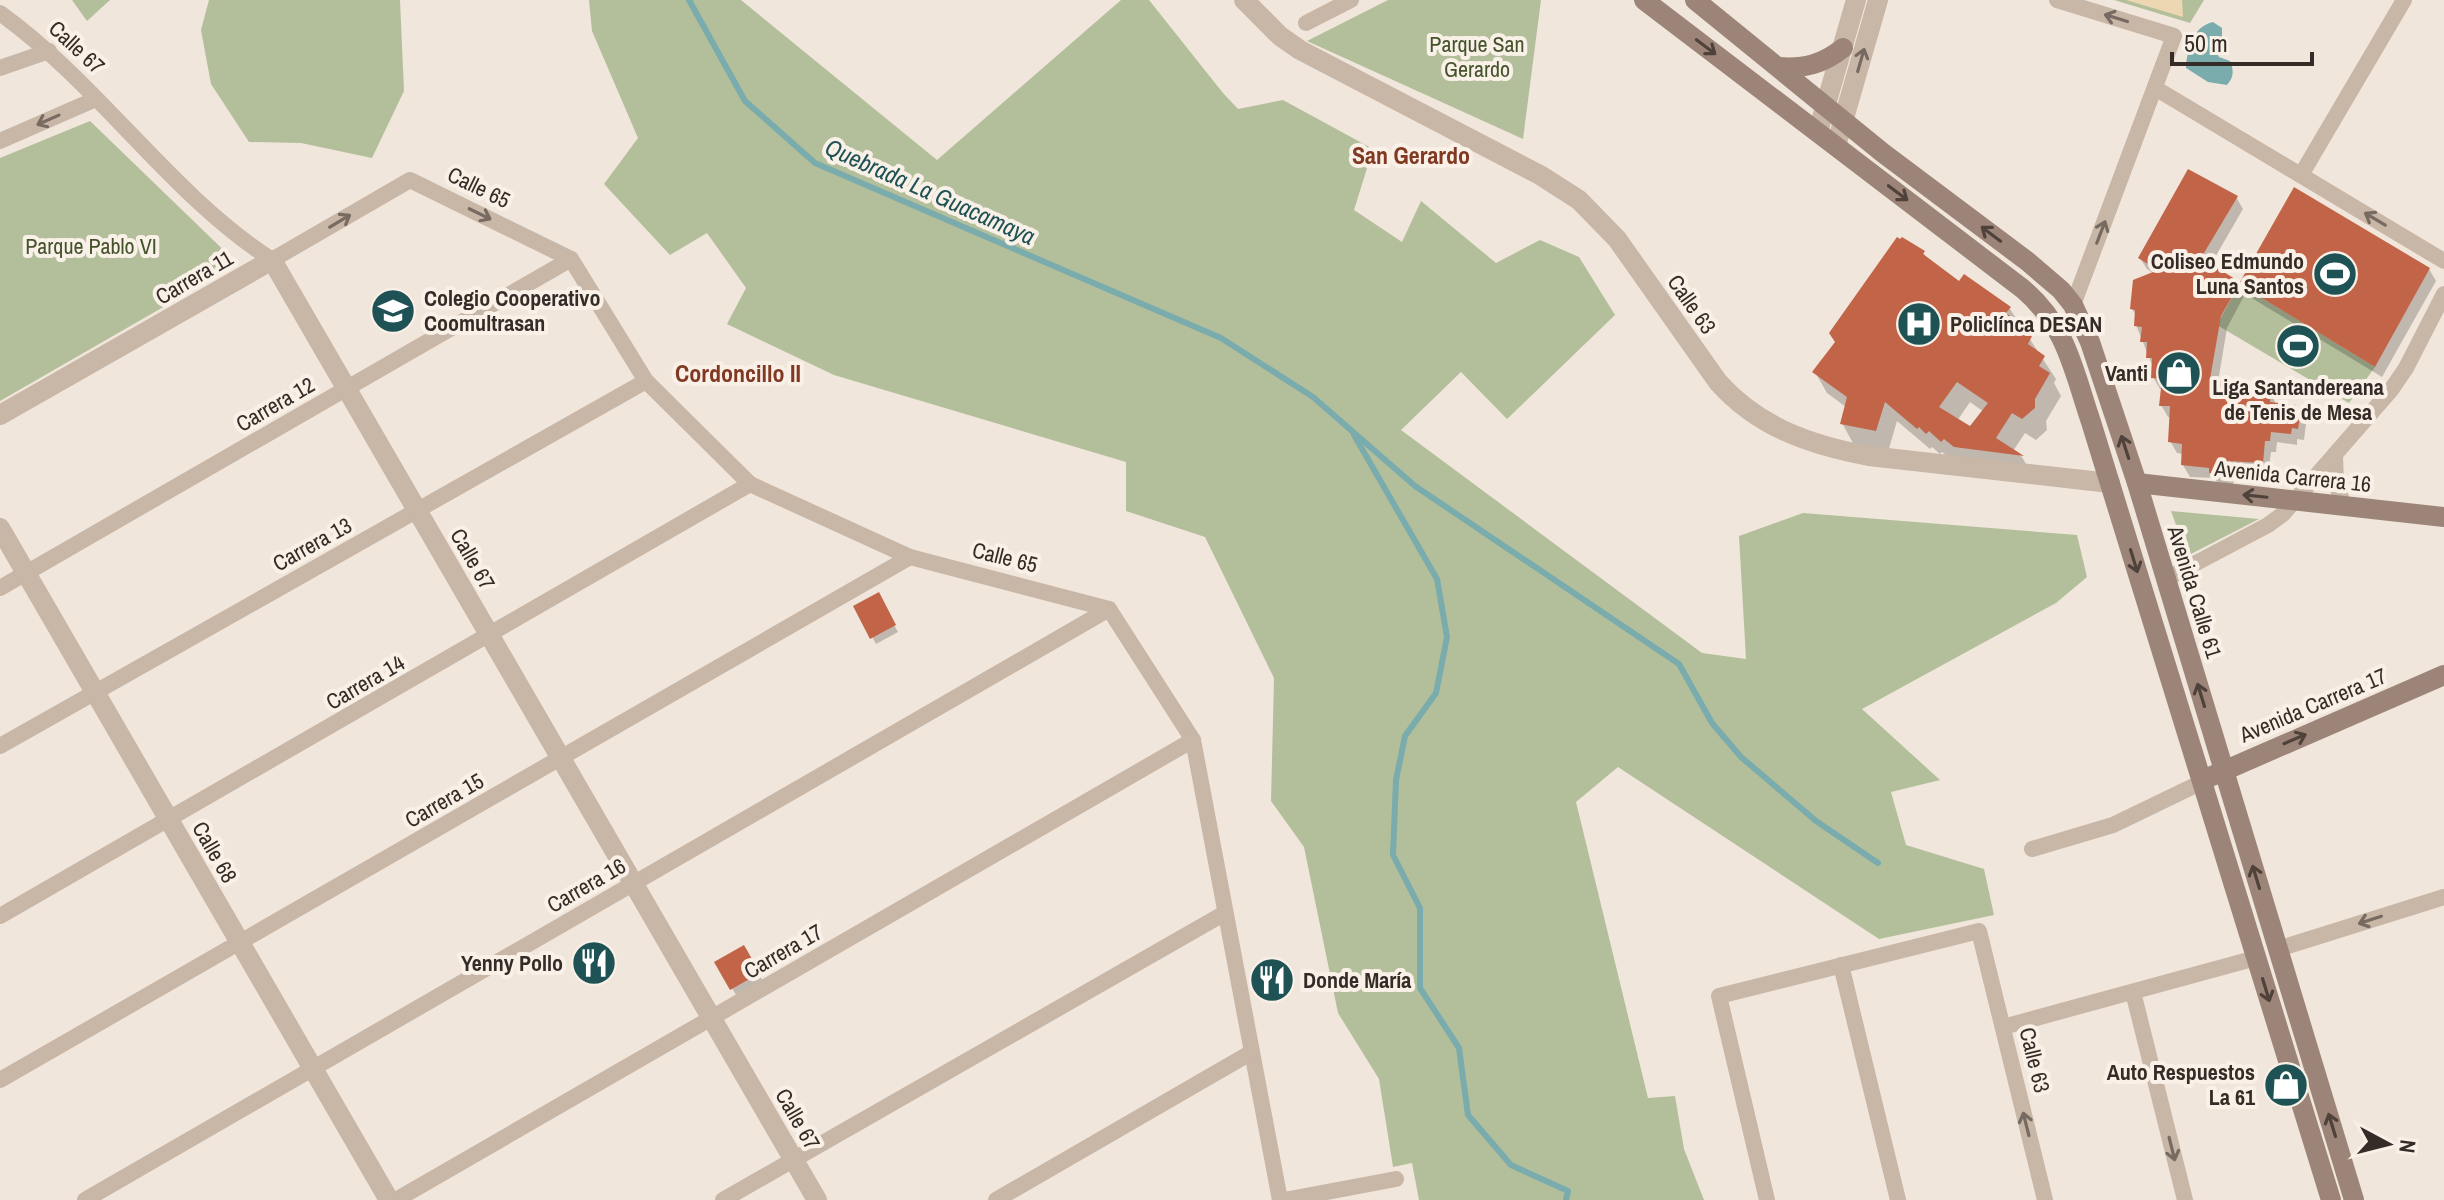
<svg xmlns="http://www.w3.org/2000/svg" width="2444" height="1200" font-family="'Archivo Narrow',sans-serif">
	<style>
		.green { fill: #b3bf9b }
		.sand { fill: #ecd7b2 }
		.water { fill: #7aabad }
		.shadow { fill: #0003; fill-rule: evenodd }
		.lines { fill: none; stroke-linecap: round; stroke-linejoin: round }
		.stream { stroke: #7aabad; stroke-width: 6 }
		.building { fill: #c26447; fill-rule: evenodd }
		.minor { stroke: #c8b6a7; stroke-width: 16 }
		.tertiary { stroke: #c8b6a7; stroke-width: 20 }
		.secondary { stroke: #9c8578; stroke-width: 20 }
		.oneway { stroke: #776a61 }
		.oneway2 { stroke: #4f423b }
		.labels { text-anchor: middle; stroke-width: 8; stroke-linejoin: round; paint-order: stroke }
		.park-label { font-size: 22px; fill: #45532c; stroke: #f9f0e7 }
		.street-label { font-size: 22px; fill: #352c27; stroke: #f9f0e7 }
		.poi-label { font-size: 22px; font-weight: bold; fill: #352c27; stroke: #f9f0e7; text-anchor: end }
		.neighbourhood-label { font-size: 24px; font-weight: bold; fill: #823923; stroke: #f9f0e7 }
		.water-label { font-size: 24px; font-style: italic; fill: #1e5255; stroke: #f9f0e7 }
	</style>
	<rect width="100%" height="100%" fill="#f1e6db"/>
	<g class="green">
		<polygon points="72,0 110,0 87,21"/>
		<polygon points="209,0 400,0 404,91 372,158 301,143 249,142 211,84 201,30"/>
		<polygon points="589,0 741,0 937,160 1121,0 1149,0 1223,93 1238,109 1283,100 1373,149 1354,210 1402,242 1421,201 1496,263 1540,240 1579,257 1615,315 1507,419 1461,372 1401,430 1702,653 1746,659 1739,536 1803,513 2077,535 2087,577 2056,603 1862,709 1940,780 1891,792 1906,845 1984,869 1994,915 1879,939 1618,767 1576,802 1648,1098 1675,1096 1684,1149 1704,1200 1419,1200 1412,1163 1393,1167 1379,1079 1338,1013 1304,847 1271,801 1274,678 1205,537 1126,511 1126,462 834,375 727,324 746,288 707,233 670,255 604,184 638,138 592,31"/>
		<polygon points="1388,0 1541,0 1523,139 1307,41"/>
		<polygon points="2114,0 2204,0 2190,23"/>
		<polygon points="90,121 238,264 0,401 0,158"/>
		<polygon points="2239,284 2375,367 2349,403 2217,325"/>
		<polygon points="2171,511 2259,519 2187,556"/>
	</g>
	<polygon class="sand" points="2126,0 2182,0 2183,17"/>
	<path class="water" d="M2213,22L2222,28V40L2216,51L2219,57L2230,61C2234,71 2234,77 2227,85L2208,82L2186,68C2187,50 2193,26 2213,22Z"/>
	<g class="shadow">
		<polygon points="2236,197 2243,209 2210,266 2240,285 2429,269 2436,281 2382,377 2245,294 2227,328 2218,382 2270,389 2276,405 2295,407 2306,424 2304,440 2297,439 2297,445 2277,442 2276,452 2271,452 2268,474 2234,472 2233,486 2218,484 2215,478 2190,477 2183,465 2184,454 2177,453 2170,441 2171,417 2168,417 2161,405 2163,389 2160,389 2153,377 2153,367 2136,325 2137,317 2132,309 2154,274 2147,269 2140,258"/>
		<path d="M1923,252L1927,259L1960,284L2010,309L2056,379L2054,383L2061,396L2046,421L2047,430L2036,440L2025,433L2013,451L2022,457L2033,476L1954,462L1942,452L1940,454L1932,447L1930,449L1897,421L1888,452L1854,445L1842,423L1846,407L1827,393L1815,372ZM1970,402L1984,412L1971,429L1957,421Z"/>
		<polygon points="878,595 898,632 876,644 856,607"/>
		<polygon points="743,947 762,980 736,995 717,962"/>
	</g>
	<g class="lines">
		<g class="stream">
			<polyline points="689,0 745,101 815,163 1221,338 1313,397 1415,486 1679,664 1712,723 1741,757 1816,821 1878,863"/>
			<polyline points="1354,435 1437,579 1447,637 1436,693 1405,736 1396,780 1393,855 1420,908 1420,988 1459,1048 1468,1115 1511,1165 1568,1191 1566,1200"/>
		</g>
	</g>
	<g class="building">
		<polygon points="2188,169 2238,196 2201,258 2240,282 2294,187 2430,268 2375,367 2239,284 2221,316 2210,379 2271,388 2270,402 2296,405 2295,409 2301,410 2298,429 2292,428 2291,434 2271,432 2270,441 2265,441 2263,463 2228,461 2227,475 2209,473 2209,468 2181,465 2182,444 2168,442 2170,406 2159,406 2162,379 2151,378 2152,358 2146,358 2147,342 2140,342 2142,327 2134,326 2135,310 2130,309 2133,280 2158,270 2138,258"/>
		<path d="M1897,237L1900,239L1902,237L1925,251L1923,254L1959,281L1964,274L2011,307L2006,313L2016,320L2014,323L2032,336L2028,344L2045,356L2039,366L2050,373L2035,399V408L2022,419L2012,413L1996,438L2024,456L1954,447L1944,439L1941,442L1929,431L1926,434L1919,427L1917,429L1885,402L1876,431L1840,424L1847,397L1812,372L1835,342L1829,333ZM1957,382L1988,403L1970,426L1939,407Z"/>
		<polygon points="879,592 896,625 870,639 853,606"/>
		<polygon points="744,945 760,973 730,990 714,962"/>
	</g>
	<g class="lines">
		<g class="minor">
			<polyline points="2057,0 2174,36 2073,305"/>
			<path d="M0,13C100,85 169,193 272,260L410,180L571,259L646,381L750,484L910,557L1109,609L1193,740L1280,1200"/>
			<polyline points="1306,23 1351,0"/>
			<polyline points="0,68 49,51"/>
			<polyline points="2155,88 2444,261"/>
			<polyline points="0,141 96,99"/>
			<polyline points="2301,175 2404,0"/>
			<polyline points="2335,456 2336,484 2344,506"/>
			<polyline points="2166,579 2268,525 2283,514 2391,390 2406,368 2444,294"/>
			<polyline points="0,588 571,259"/>
			<polyline points="0,746 646,381"/>
			<polyline points="2032,849 2113,825 2202,782"/>
			<polyline points="0,916 750,484"/>
			<polyline points="2278,949 2444,897"/>
			<polyline points="1841,965 1898,1200"/>
			<polyline points="2133,992 2185,1200"/>
			<polyline points="2003,1027 2256,958"/>
			<polyline points="0,1080 910,557"/>
			<polyline points="85,1200 1109,609"/>
			<polyline points="396,1200 1193,740"/>
			<polyline points="723,1200 1225,913"/>
			<polyline points="996,1200 1252,1052"/>
			<polyline points="1284,1200 1396,1179"/>
			<polyline points="1767,1200 1719,996 1979,931 2045,1200"/>
		</g>
		<g class="tertiary">
			<path d="M1244,0L1280,36L1300,50L1540,175L1579,200L1617,239L1718,382C1758,427 1810,445 1869,456L2110,483"/>
			<polyline points="1818,132 1856,0"/>
			<polyline points="1836,146 1878,0"/>
			<polyline points="0,415 272,260 817,1200"/>
			<polyline points="0,528 389,1200"/>
		</g>
		<g class="secondary">
			<path d="M1644,0L2023,289C2067,327 2073,369 2091,422L2331,1200"/>
			<polyline points="1695,0 1883,153 2027,261 2061,290 2073,305 2090,342 2137,483 2354,1200"/>
			<path d="M1779,67C1804,69 1823,64 1843,48"/>
			<polyline points="2137,483 2444,517"/>
			<polyline points="2212,776 2444,675"/>
		</g>
	</g>
	<defs><path id="oneway-shaft" d="M-6 0H5M1.5-3L5.5 0L1.5 3" fill="none" stroke-width="1.6" stroke-linecap="round" stroke-linejoin="round" transform="scale(2)"/></defs>
	<g class="oneway">
		<use href="#oneway-shaft" transform="translate(2116 18) rotate(-163)"/>
		<use href="#oneway-shaft" transform="translate(1861 60) rotate(-74)"/>
		<use href="#oneway-shaft" transform="translate(48 120) rotate(156)"/>
		<use href="#oneway-shaft" transform="translate(480 214) rotate(26)"/>
		<use href="#oneway-shaft" transform="translate(2375 219) rotate(-149)"/>
		<use href="#oneway-shaft" transform="translate(340 221) rotate(-31)"/>
		<use href="#oneway-shaft" transform="translate(2101 232) rotate(-69)"/>
		<use href="#oneway-shaft" transform="translate(2370 920) rotate(162)"/>
		<use href="#oneway-shaft" transform="translate(2026 1124) rotate(-104)"/>
		<use href="#oneway-shaft" transform="translate(2172 1149) rotate(76)"/>
	</g>
	<g class="oneway2">
		<use href="#oneway-shaft" transform="translate(1706 47) rotate(37)"/>
		<use href="#oneway-shaft" transform="translate(1898 193) rotate(37)"/>
		<use href="#oneway-shaft" transform="translate(1991 234) rotate(-143)"/>
		<use href="#oneway-shaft" transform="translate(2125 447) rotate(-108)"/>
		<use href="#oneway-shaft" transform="translate(2255 496) rotate(-174)"/>
		<use href="#oneway-shaft" transform="translate(2134 561) rotate(73)"/>
		<use href="#oneway-shaft" transform="translate(2201 695) rotate(-107)"/>
		<use href="#oneway-shaft" transform="translate(2295 739) rotate(-23)"/>
		<use href="#oneway-shaft" transform="translate(2256 877) rotate(-107)"/>
		<use href="#oneway-shaft" transform="translate(2266 990) rotate(73)"/>
		<use href="#oneway-shaft" transform="translate(2332 1125) rotate(-107)"/>
	</g>
	<defs>
		<g id="stadium-disc" transform="scale(2.3)"><circle r="9.5" fill="#1e5255" stroke="#f9f0e7"/><path d="M0-5a6.5 5 0 1 0 0 10a6.5 5 0 1 0 0-10ZM-3.5-1.8h7v3.6h-7Z" fill="#fff"/></g>
		<g id="school-disc" transform="scale(2.3)"><circle r="9.5" fill="#1e5255" stroke="#f9f0e7"/><path d="M0-5L7-2L0 1L-7-2ZM-4 1L0 2.5L4 1V4Q0 6-4 4Z" fill="#fff"/></g>
		<g id="hospital-disc" transform="scale(2.3)"><circle r="9.5" fill="#1e5255" stroke="#f9f0e7"/><path d="M-5-5h3v3.5h4V-5h3V5h-3V1.5h-4V5h-3Z" fill="#fff"/></g>
		<g id="shop-disc" transform="scale(2.3)"><circle r="9.5" fill="#1e5255" stroke="#f9f0e7"/><path d="M-5-2.5h2.3a2.7 3.5 0 0 1 5.4 0H5L5.5 6h-11ZM-1.5-2.5h3a1.5 2.3 0 0 0-3 0Z" fill="#fff"/></g>
		<g id="restaurant-disc" transform="scale(2.3)"><circle r="9.5" fill="#1e5255" stroke="#f9f0e7"/><path d="M-5-6h1v4h1v-4h1v4h1v-4h1v5L-1.5 .5V6h-2V.5L-5-1ZM5-6V6H3V1.5H1.5Q1.5-4 5-6Z" fill="#fff"/></g>
	</defs>
	<g fill-rule="evenodd">
		<use href="#stadium-disc" x="2335" y="274"/>
		<use href="#school-disc" x="393" y="311"/>
		<use href="#hospital-disc" x="1919" y="324"/>
		<use href="#stadium-disc" x="2298" y="346"/>
		<use href="#shop-disc" x="2179" y="373"/>
		<use href="#restaurant-disc" x="594" y="963"/>
		<use href="#restaurant-disc" x="1272" y="980"/>
		<use href="#shop-disc" x="2286" y="1085"/>
	</g>
	<g class="labels">
		<g class="park-label">
			<text x="1477" y="52">Parque San<tspan x="1477" dy="25">Gerardo</tspan></text>
			<text x="91" y="254">Parque Pablo VI</text>
		</g>
		<g class="street-label">
			<text transform="translate(77 47) rotate(43)" y="8">Calle 67</text>
			<text transform="translate(479 187) rotate(26)" y="8">Calle 65</text>
			<text transform="translate(194 277) rotate(-30)" y="8">Carrera 11</text>
			<text transform="translate(1692 304) rotate(55)" y="8">Calle 63</text>
			<text transform="translate(275 404) rotate(-30)" y="8">Carrera 12</text>
			<text transform="translate(2293 476) rotate(6)" y="8">Avenida Carrera 16</text>
			<text transform="translate(312 544) rotate(-29)" y="8">Carrera 13</text>
			<text transform="translate(1005 557) rotate(14)" y="8">Calle 65</text>
			<text transform="translate(473 559) rotate(60)" y="8">Calle 67</text>
			<text transform="translate(2195 592) rotate(73)" y="8">Avenida Calle 61</text>
			<text transform="translate(365 682) rotate(-30)" y="8">Carrera 14</text>
			<text transform="translate(2313 705) rotate(-23)" y="8">Avenida Carrera 17</text>
			<text transform="translate(444 800) rotate(-30)" y="8">Carrera 15</text>
			<text transform="translate(215 852) rotate(60)" y="8">Calle 68</text>
			<text transform="translate(586 885) rotate(-30)" y="8">Carrera 16</text>
			<text transform="translate(783 951) rotate(-30)" y="8">Carrera 17</text>
			<text transform="translate(2035 1060) rotate(76)" y="8">Calle 63</text>
			<text transform="translate(798 1119) rotate(60)" y="8">Calle 67</text>
		</g>
		<g class="poi-label">
			<text x="2304" y="269">Coliseo Edmundo<tspan x="2304" dy="25">Luna Santos</tspan></text>
			<text x="424" y="306" text-anchor="start">Colegio Cooperativo<tspan x="424" dy="25">Coomultrasan</tspan></text>
			<text x="1950" y="332" text-anchor="start">Policlínca DESAN</text>
			<text x="2148" y="381">Vanti</text>
			<text x="2298" y="395" text-anchor="middle">Liga Santandereana<tspan x="2298" dy="25">de Tenis de Mesa</tspan></text>
			<text x="563" y="971">Yenny Pollo</text>
			<text x="1303" y="988" text-anchor="start">Donde María</text>
			<text x="2255" y="1080">Auto Respuestos<tspan x="2255" dy="25">La 61</tspan></text>
		</g>
		<g class="neighbourhood-label">
			<text x="1411" y="164">San Gerardo</text>
			<text x="738" y="382">Cordoncillo II</text>
		</g>
		<g class="water-label">
			<text transform="translate(930 192) rotate(24)" y="8">Quebrada La Guacamaya</text>
		</g>
	</g>
	<g transform="translate(2388 1144) rotate(97)" stroke="#f9f0e7" stroke-width="6" paint-order="stroke">
	<path d="M0-6L14 30L0 20L-14 30Z" fill="#352c27"/>
	<text y="-12" font-size="22" font-weight="bold" text-anchor="middle" fill="#352c27">N</text>
	</g>
	<path d="M2172 52v12h140v-12" fill="none" stroke="#352c27" stroke-width="4"/>
	<text x="2184" y="52" font-size="24" fill="#352c27" stroke="#f9f0e7" stroke-width="6" paint-order="stroke">50 m</text>
</svg>
